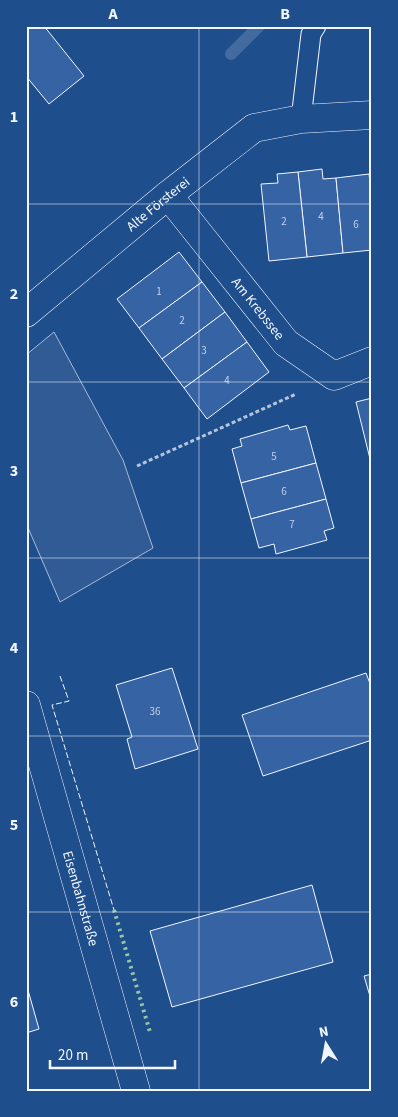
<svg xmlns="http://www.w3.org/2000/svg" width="398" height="1117" font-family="'Source Sans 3',sans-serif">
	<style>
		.built { fill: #305b95; stroke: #a8bbd7 }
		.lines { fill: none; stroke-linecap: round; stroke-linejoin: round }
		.stream { stroke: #446ba0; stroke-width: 12 }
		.building { fill: #3563a3; stroke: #f2f6ff }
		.lane-casing { stroke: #f2f6ff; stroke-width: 21 }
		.street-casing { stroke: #f2f6ff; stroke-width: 29 }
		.path { stroke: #b3c4dc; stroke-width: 3; stroke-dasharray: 4 2.5; stroke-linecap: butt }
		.lane { stroke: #1f4e8c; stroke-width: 19 }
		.street { stroke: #1f4e8c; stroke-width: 28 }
		.hedge { stroke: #97c8a6; stroke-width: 4; stroke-dasharray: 2.5 4; stroke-linecap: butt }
		.fence { stroke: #f2f6ff; stroke-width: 1; stroke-dasharray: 6 2.5; stroke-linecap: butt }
		.grid { fill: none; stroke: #f2f6ff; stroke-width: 1; stroke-opacity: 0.55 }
		.labels { text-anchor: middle; stroke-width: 4; stroke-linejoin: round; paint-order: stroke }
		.number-label { font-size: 11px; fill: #c3d1e8 }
		.street-label { font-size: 14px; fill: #f2f6ff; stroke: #1f4e8c }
		.neatline { fill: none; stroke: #f2f6ff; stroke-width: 2 }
		.grid-label { font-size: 16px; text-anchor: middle; font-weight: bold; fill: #f2f6ff }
	</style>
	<rect width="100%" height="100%" fill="#1f4e8c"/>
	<polygon class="built" points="54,332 123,460 153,548 60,602 26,523 26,355"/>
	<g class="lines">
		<polyline class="stream" points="231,54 259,26"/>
	</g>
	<g class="building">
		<polygon points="26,26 44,26 84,76 49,104 26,76"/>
		<polygon points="322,169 323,179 336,178 343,253 307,257 298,172"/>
		<polygon points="298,172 307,257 269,261 261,184 278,183 277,174"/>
		<polygon points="369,174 372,174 372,198"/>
		<polygon points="369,174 372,198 372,250 343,253 336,178"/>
		<polygon points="179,252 202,282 139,328 117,299"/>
		<polygon points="202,282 225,312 162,359 139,328"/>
		<polygon points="225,312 247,342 184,388 162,359"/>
		<polygon points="247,342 269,372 207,419 184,388"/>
		<polygon points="372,398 372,467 356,402"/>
		<polygon points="288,425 290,430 306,426 316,463 241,483 232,449 242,446 240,439"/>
		<polygon points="316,463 326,499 251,519 241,483"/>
		<polygon points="326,499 334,528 324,531 327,540 276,554 274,544 259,548 251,519"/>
		<polygon points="172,668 198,749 135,769 127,739 132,737 116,685"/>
		<polygon points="366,673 372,689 372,740 263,776 242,715"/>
		<polygon points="312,885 333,962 172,1007 150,931"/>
		<polygon points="372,974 372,1003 364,976"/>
		<polygon points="26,983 39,1029 26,1033"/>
	</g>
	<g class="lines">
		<g class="lane-casing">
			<polyline id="lane" points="301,119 311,34 316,26"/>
		</g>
		<g class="street-casing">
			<g id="street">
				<path id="s1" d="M168,195L286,343L334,376L372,361"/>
				<path id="s2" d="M26,313L168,195L254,128L301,119L372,115"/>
				<path id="s3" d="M26,705L136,1091"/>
			</g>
		</g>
		<polyline class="path" points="137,466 296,394"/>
		<use href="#lane" class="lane"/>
		<use href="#street" class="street"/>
		<polyline class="hedge" points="114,910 150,1032"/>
		<polyline class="fence" points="60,676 69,701 52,705 114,910"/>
	</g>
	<path class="grid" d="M199,26V1091M26,204H372M26,382H372M26,558H372M26,736H372M26,912H372"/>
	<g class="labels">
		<g class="number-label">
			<text x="321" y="220">4</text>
			<text x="284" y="225">2</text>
			<text x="356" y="228">6</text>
			<text x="159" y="295">1</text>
			<text x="182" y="324">2</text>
			<text x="204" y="354">3</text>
			<text x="227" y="384">4</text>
			<text x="274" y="460">5</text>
			<text x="284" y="495">6</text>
			<text x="292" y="528">7</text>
			<text x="155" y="715">36</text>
		</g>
		<g class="street-label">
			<text dy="5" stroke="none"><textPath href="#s2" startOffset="171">Alte Försterei</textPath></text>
			<text dy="5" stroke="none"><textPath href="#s1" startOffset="145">Am Krebssee</textPath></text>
			<text dy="5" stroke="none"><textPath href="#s3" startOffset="201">Eisenbahnstraße</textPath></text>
		</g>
	</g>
	<rect width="398" height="1117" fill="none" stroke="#1f4e8c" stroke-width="55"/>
	<g transform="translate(326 1044) rotate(349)" stroke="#1f4e8c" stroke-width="4" paint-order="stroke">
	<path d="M0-4L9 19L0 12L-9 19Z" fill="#f2f6ff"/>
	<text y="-8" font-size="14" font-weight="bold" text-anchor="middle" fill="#f2f6ff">N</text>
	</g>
	<path d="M50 1060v8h125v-8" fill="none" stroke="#f2f6ff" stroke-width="2.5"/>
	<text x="58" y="1060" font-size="15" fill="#f2f6ff" stroke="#1f4e8c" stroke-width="4" paint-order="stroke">20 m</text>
	<rect x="28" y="28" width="342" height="1062" class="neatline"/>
	<g class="grid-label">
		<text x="113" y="19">A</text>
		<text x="285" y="19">B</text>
		<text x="14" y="122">1</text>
		<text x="14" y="299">2</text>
		<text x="14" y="476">3</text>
		<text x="14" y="653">4</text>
		<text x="14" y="830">5</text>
		<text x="14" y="1007">6</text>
	</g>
</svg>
